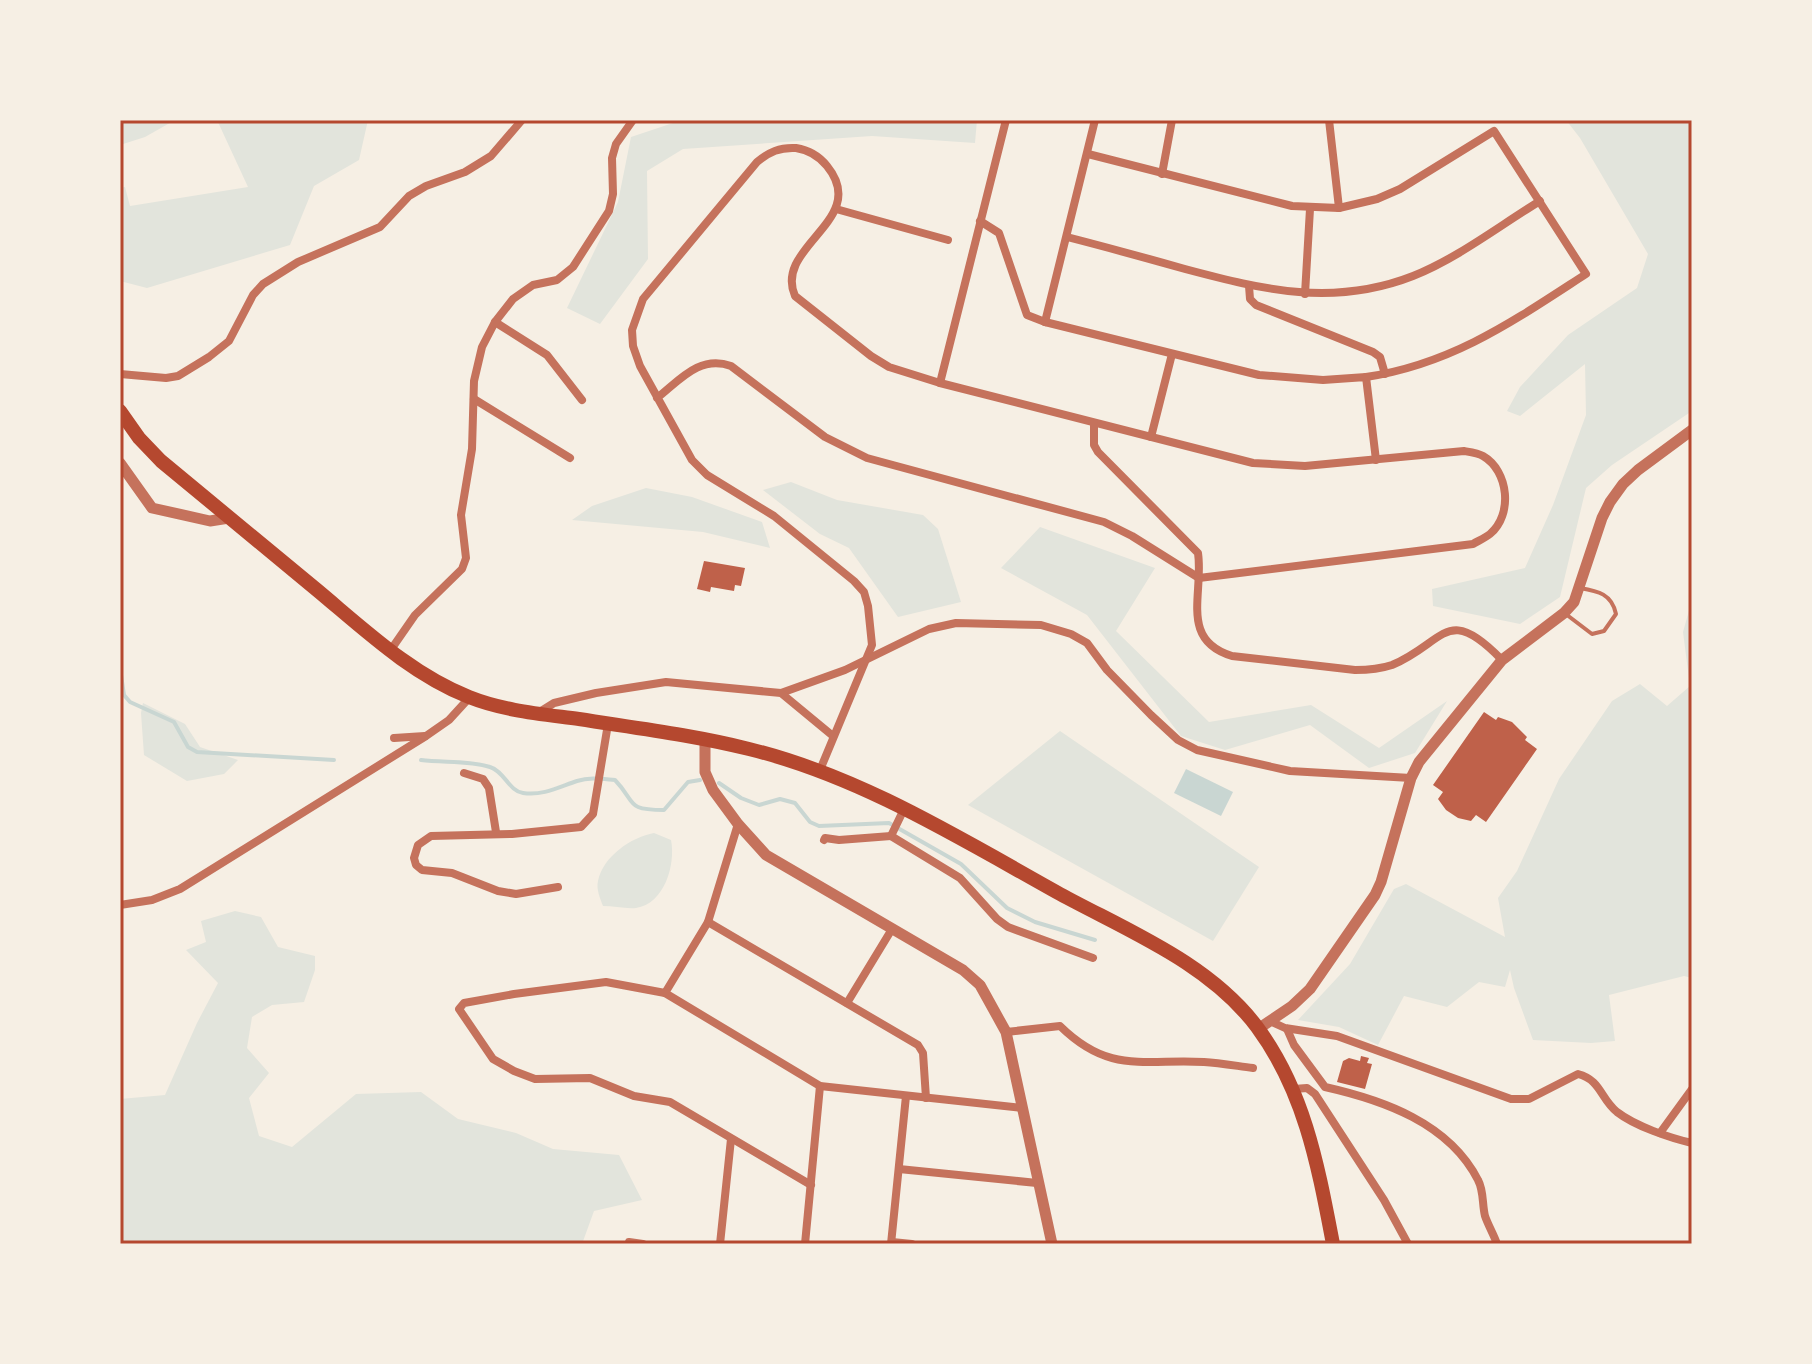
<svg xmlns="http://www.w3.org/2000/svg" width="1812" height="1364" font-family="Ubuntu,sans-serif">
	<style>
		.green { fill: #e2e4dc }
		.water { fill: #c9d6d2 }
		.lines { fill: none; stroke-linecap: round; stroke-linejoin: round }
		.stream { stroke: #c9d6d2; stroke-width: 4 }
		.building { fill: #bf614a }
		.service { stroke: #c5725c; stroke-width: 4 }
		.minor { stroke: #c5725c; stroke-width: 8 }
		.tertiary { stroke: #c5725c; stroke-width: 11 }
		.trunk { stroke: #b5482f; stroke-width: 14 }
		.neatline { fill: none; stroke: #b5482f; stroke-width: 3 }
	</style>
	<rect width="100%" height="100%" fill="#f6efe4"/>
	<g class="green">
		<polygon points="120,120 175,120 145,137 120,145"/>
		<polygon points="217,120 368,120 359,160 314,186 290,245 147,288 120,281 120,188 125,187 130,206 248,187"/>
		<polygon points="682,120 977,120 975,143 872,136 683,149 647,171 648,259 600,324 567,308 618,202 631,137"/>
		<polygon points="1566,120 1692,120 1692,411 1612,465 1586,488 1560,597 1520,624 1433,606 1432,589 1525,568 1553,505 1586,415 1585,364 1520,416 1507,411 1520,387 1568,335 1637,288 1648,254 1580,138"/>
		<polygon points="791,482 837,500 923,515 938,529 961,602 898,617 849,548 820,534 763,490"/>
		<polygon points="646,488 692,497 762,522 770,548 703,532 572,520 592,506"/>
		<polygon points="1040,527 1155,568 1116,631 1209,722 1311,705 1379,748 1447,701 1415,753 1369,768 1310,725 1225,750 1181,736 1087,615 1001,568"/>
		<polygon points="1692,600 1692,978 1684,976 1609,995 1615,1041 1591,1043 1533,1040 1514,988 1510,970 1505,987 1479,982 1447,1007 1404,996 1378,1045 1339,1027 1298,1020 1350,964 1394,889 1406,884 1505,937 1498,898 1517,871 1559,779 1612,701 1640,684 1667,706 1690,686 1683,632"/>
		<polygon points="143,703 185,724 200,747 238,760 224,774 187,781 144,755 141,713"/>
		<polygon points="1060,731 1259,867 1213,941 968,805"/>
		<path d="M654,833L671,840C676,865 664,904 636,908C626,909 613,906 603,906C600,898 596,889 598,881C603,856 632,837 654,833Z"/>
		<polygon points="235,911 261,917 278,947 315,956 315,970 304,1002 272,1005 252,1017 247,1048 269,1073 249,1098 259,1136 292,1147 356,1094 421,1092 458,1119 516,1133 553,1149 619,1155 642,1200 594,1211 582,1244 120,1244 120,1099 165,1095 197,1023 218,983 186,950 206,942 201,921"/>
	</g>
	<polygon class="water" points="1186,769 1233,792 1221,816 1174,793"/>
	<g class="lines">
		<g class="stream">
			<polyline points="120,668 124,695 130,702 174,722 188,747 197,752 334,760"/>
			<path d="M421,760C443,763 469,760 490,767C504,771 509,791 523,793C543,796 559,787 577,781C590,777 602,779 615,780C637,803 625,810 664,810L688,782L700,780"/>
			<polyline points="719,783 741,798 759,805 780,799 795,803 810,822 819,826 889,823 961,864 1007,908 1035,922 1095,940"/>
		</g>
	</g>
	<g class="building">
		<polygon points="704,561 745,568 741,586 735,585 734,591 711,587 710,592 697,589"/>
		<polygon points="1484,712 1496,720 1498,717 1512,722 1527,737 1525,740 1537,749 1486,822 1476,815 1471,821 1458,818 1446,810 1438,799 1443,792 1433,785"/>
		<polygon points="1361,1056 1369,1058 1367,1063 1372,1064 1365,1089 1337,1082 1343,1061 1349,1058 1360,1061"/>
	</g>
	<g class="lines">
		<path class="service" d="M1567,615L1592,634L1604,631L1616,614C1612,594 1598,591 1580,588"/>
		<g class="minor">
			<polyline points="1095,120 1045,322 1259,375 1323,380 1366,377 1376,460"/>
			<polyline points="1329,120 1339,208"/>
			<path d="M1088,154L1292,206L1339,208L1377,199L1400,189L1494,131L1586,274C1515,320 1453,364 1366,377"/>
			<polyline points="1162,174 1172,120"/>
			<polyline points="836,209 948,240"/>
			<polyline points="980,221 999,233 1027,315 1045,322"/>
			<path d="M1067,237C1106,247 1146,258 1185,269C1264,290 1334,307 1413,276C1458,258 1499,226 1540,201"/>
			<polyline points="1249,286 1250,299 1256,305 1373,352 1380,357 1385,374"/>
			<polyline points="1305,294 1310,209"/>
			<polyline points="495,322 547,355 582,400"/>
			<polyline points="120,374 166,378 178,376 209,357 229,341 253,295 263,284 298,262 380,227 409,196 426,186 465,172 491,156 522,120"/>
			<polyline points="940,383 1006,120"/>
			<path d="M657,398C680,380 699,355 731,366L825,437L867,458L1104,522L1132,536L1199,578L1473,544C1478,541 1485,538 1490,534C1513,515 1509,471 1483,456C1478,453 1470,452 1464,451L1305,466L1253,463L940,383L889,367L871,356L795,296C773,246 871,220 827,166C819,156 809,150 796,148C780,147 769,152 757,162L643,299L632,330L633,346L640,366L692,460L707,475L774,516L854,581L864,592L868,606L872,645L820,770"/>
			<polyline points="474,399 570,458"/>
			<path d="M1094,423V445L1098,452L1198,553C1204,593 1179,640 1232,656L1355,670C1367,670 1380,669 1392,665C1445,643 1446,602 1502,660"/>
			<polyline points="1151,437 1172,354"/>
			<polyline points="390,651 415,615 462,569 466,558 461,515 472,449 474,381 482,347 495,322 513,299 533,285 557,280 573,267 609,211 613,194 612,158 616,144 633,120"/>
			<polyline points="781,693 845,670 929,629 956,623 1041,625 1071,634 1087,643 1107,670 1151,715 1178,740 1197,750 1290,771 1411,778"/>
			<polyline points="538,713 554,703 596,693 666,682 781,693 833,736"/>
			<polyline points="394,738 425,736"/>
			<polyline points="464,773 483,779 489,788 496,832"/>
			<polyline points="904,809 891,836 960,878 997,919 1008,927 1093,958"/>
			<polyline points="738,824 708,922 665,993 820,1086 1022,1108"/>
			<polyline points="824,840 825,838 839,840 891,836"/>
			<polyline points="558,887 516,894 498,891 452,873 422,870 416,865 414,858 418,845 431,836 512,834 581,827 593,814 608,724"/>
			<polyline points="120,905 152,900 180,889 426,736 449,720 470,697"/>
			<polyline points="708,922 918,1045 923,1053 926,1098"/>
			<polyline points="665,993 606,982 514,994 464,1003 459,1009 493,1059 514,1071 535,1079 590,1078 634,1096 670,1102 811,1185"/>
			<polyline points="847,1003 892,929"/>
			<path d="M1270,1021L1285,1028L1337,1036L1511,1099H1529L1578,1074C1601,1080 1600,1098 1617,1112C1635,1126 1670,1138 1692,1143"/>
			<path d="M1287,1029L1294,1045L1325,1087C1383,1100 1449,1123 1478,1180C1484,1191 1482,1204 1485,1216C1488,1225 1494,1235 1497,1244"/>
			<path d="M1006,1032L1060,1026C1109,1074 1142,1059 1204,1062C1220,1063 1237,1066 1253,1068"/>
			<polyline points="1294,1089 1307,1088 1315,1094 1384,1200 1408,1244"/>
			<polyline points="1660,1133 1692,1089"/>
			<polyline points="899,1169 1037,1183"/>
			<polyline points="629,1242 643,1244"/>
			<polyline points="892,1242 912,1244"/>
			<polyline points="720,1244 731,1139"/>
			<polyline points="805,1244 820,1086"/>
			<polyline points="891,1244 906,1096"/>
		</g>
		<g class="tertiary">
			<polyline points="120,463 152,508 210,521 229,518"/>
			<polyline points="705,739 705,772 713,790 738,824 766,855 963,970 980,985 1006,1032 1052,1244"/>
			<polyline points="1258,1029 1292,1006 1310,989 1375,895 1381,882 1411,778 1419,762 1502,660 1564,613 1574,602 1602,518 1610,502 1623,484 1638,470 1692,430"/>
		</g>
		<path class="trunk" d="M120,411L139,438L161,461C213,504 265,547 317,590C365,630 411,674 469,697C504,711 542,714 579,719C636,728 693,735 749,749C860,776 961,839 1060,894C1128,931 1209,963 1257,1027C1305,1092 1318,1166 1333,1244"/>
	</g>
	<rect width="1812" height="1364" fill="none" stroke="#f6efe4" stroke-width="244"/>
	<rect x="122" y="122" width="1568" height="1120" class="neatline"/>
</svg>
